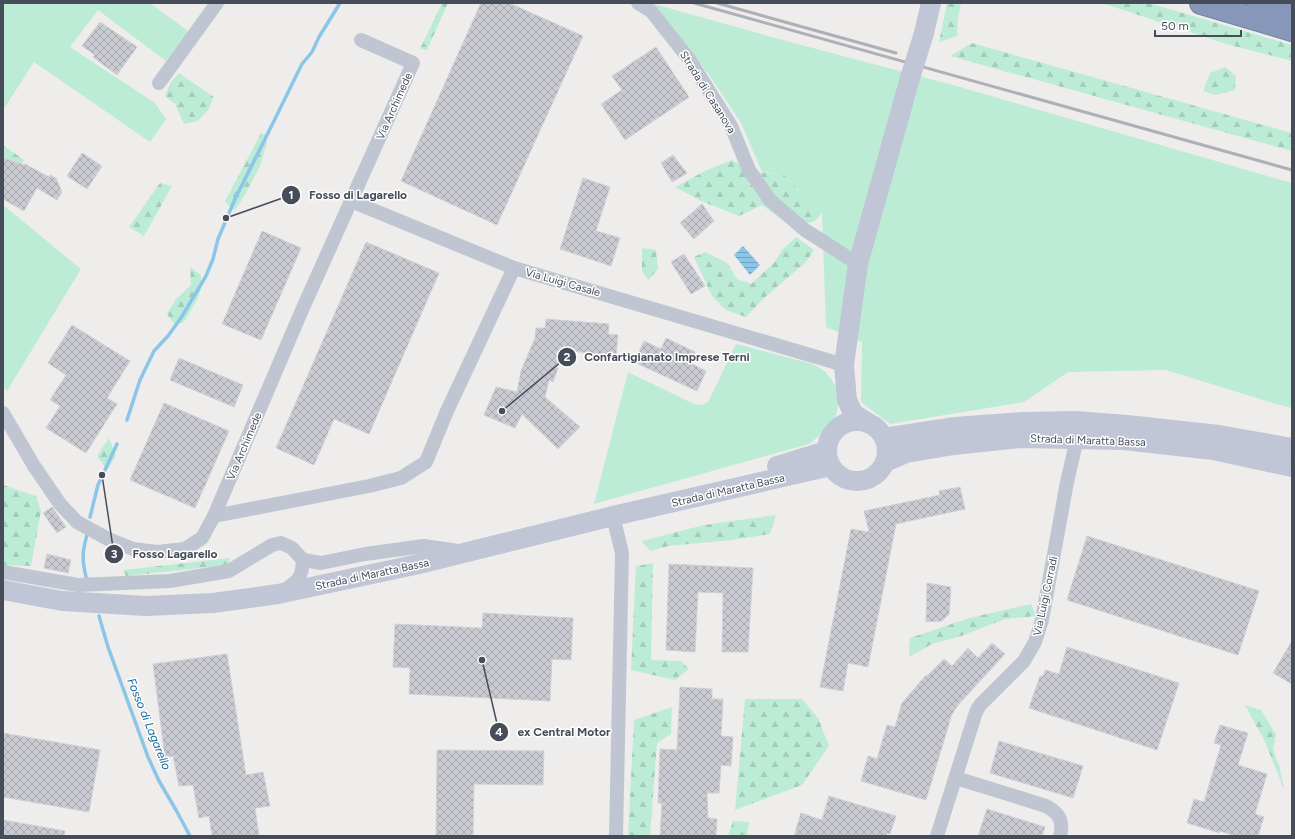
<svg xmlns="http://www.w3.org/2000/svg" width="1295" height="839" font-family="Figtree,sans-serif">
	<style>
		.grass { fill: #bcecd6 }
		.forest { fill: url(#forest-firs) }
		.water { fill: url(#water-rules) }
		.lines { fill: none; stroke-linecap: round; stroke-linejoin: round }
		.stream { stroke: #8bc5e7; stroke-width: 3.5 }
		.building { fill: url(#building-cross-hatch); stroke: #d0d1d8 }
		.highway-casing { stroke: #7182a5; stroke-width: 24 }
		.street { stroke: #c0c6d1; stroke-width: 14 }
		.secondary { stroke: #c0c6d5; stroke-width: 20 }
		.highway { stroke: #8697b9; stroke-width: 22 }
		.rail { stroke: #afb0b7; stroke-width: 3 }
		.secondary-bridge { stroke: #c0c6d5; stroke-width: 20 }
		.labels { text-anchor: middle; stroke-width: 3; stroke-linejoin: round; paint-order: stroke }
		.street-label { font-size: 11px; fill: #464d59; stroke: #fff }
		.water-label { font-size: 12px; font-style: italic; fill: #136b9e; stroke: #fff }
		.leader { fill: none; stroke: #464d59; stroke-width: 1.5 }
		.callout-dot { fill: #464d59; stroke: #fff; stroke-width: 1.5 }
		.mark-label { font-size: 12px; text-anchor: middle; font-weight: bold; fill: #fff }
		.callout-label { font-size: 12px; text-anchor: middle; font-weight: bold; fill: #464d59; stroke: #fff; stroke-width: 3; stroke-linejoin: round; paint-order: stroke }
	</style>
	<defs>
		<pattern id="forest-firs" width="22" height="20" patternUnits="userSpaceOnUse"><rect width="22" height="20" fill="#bcecd6"/><path d="M5 1l3.5 6h-7zM16 11l3.5 6h-7z" fill="#a3ccba"/></pattern>
		<pattern id="water-rules" width="6" height="5" patternUnits="userSpaceOnUse"><rect width="6" height="5" fill="#8bc5e7"/><path d="M0 2.5h6" fill="none" stroke="#73a2be"/></pattern>
		<pattern id="building-cross-hatch" width="8" height="8" patternUnits="userSpaceOnUse"><rect width="8" height="8" fill="#cacbd2"/><path d="M0 0l8 8M0 8l8-8" fill="none" stroke="#a6a7ad"/></pattern>
	</defs>
	<rect width="100%" height="100%" fill="#efedec"/>
	<g class="grass">
		<polygon points="3,3 150,3 188,31 166,61 98,10 70,47 155,103 166,119 150,142 34,62 3,110"/>
		<polygon points="654,4 790,42 953,85 1292,183 1292,408 1276,404 1166,370 1068,372 1024,402 890,424 861,402 862,342 826,327 822,213 784,175 762,172 741,123 710,76"/>
		<polygon points="3,205 81,269 7,391 3,386"/>
		<polygon points="736,344 813,364 826,372 835,385 840,398 836,415 825,431 809,444 594,504 628,372 694,404 702,405 708,402"/>
	</g>
	<g class="forest">
		<polygon points="442,3 448,3 427,50 420,49"/>
		<polygon points="947,3 961,3 958,19 957,36 939,42"/>
		<polygon points="1102,3 1149,3 1292,45 1292,61 1226,44"/>
		<polygon points="972,43 1292,133 1292,151 950,56"/>
		<polygon points="1225,67 1236,76 1235,90 1215,95 1203,91 1210,73"/>
		<polygon points="179,73 214,97 208,110 198,121 184,124 175,104 165,96 171,82"/>
		<polygon points="261,133 265,134 267,143 260,166 245,195 234,211 225,201"/>
		<polygon points="3,145 24,160 3,190"/>
		<polygon points="732,160 750,171 784,175 822,213 815,221 793,228 762,205 739,216 701,201 675,187 707,170"/>
		<polygon points="160,183 172,186 144,236 129,227"/>
		<polygon points="796,237 814,250 806,262 764,298 746,317 726,310 712,296 694,257 705,252 727,263 737,279 751,284 774,263 783,249"/>
		<polygon points="642,248 656,250 658,269 648,280 642,271"/>
		<polygon points="190,267 201,275 201,289 198,298 184,322 174,324 167,314 176,299 191,285"/>
		<polygon points="109,438 116,456 107,470 97,456"/>
		<polygon points="3,485 36,496 41,511 31,566 3,565"/>
		<polygon points="776,515 770,534 732,540 668,546 650,551 642,541 704,525"/>
		<polygon points="230,558 228,565 126,576 123,570"/>
		<polygon points="653,563 651,660 681,661 689,669 675,680 631,670 636,566"/>
		<polygon points="1031,604 1036,616 1005,619 961,636 932,644 909,657 910,638 969,618"/>
		<polygon points="745,699 802,699 818,718 829,746 802,785 735,810"/>
		<polygon points="1245,705 1261,710 1276,735 1273,749 1280,769 1284,789 1265,742"/>
		<polygon points="672,707 671,734 657,743 650,836 628,836 634,720"/>
		<polygon points="733,821 749,822 747,836 728,836"/>
	</g>
	<polygon class="water" points="743,246 760,265 750,275 734,255"/>
	<g class="lines">
		<g class="stream">
			<polyline points="127,420 140,380 154,351 168,336 181,318 206,276 213,259 218,239 235,199 274,121 296,76 302,64 312,52 319,37 340,3"/>
			<polyline points="90,517 98,485 117,444"/>
			<path d="M86,577C82,560 82,552 87,535"/>
			<polyline points="99,616 108,647 148,757 159,781 176,810 190,836"/>
		</g>
	</g>
	<g class="building">
		<polygon points="481,3 509,3 583,36 497,225 401,181"/>
		<polygon points="100,22 137,47 117,75 93,57 95,55 82,46"/>
		<polygon points="656,47 689,97 625,140 601,104 622,90 612,76"/>
		<polygon points="82,153 102,166 87,189 67,176"/>
		<polygon points="673,155 687,173 672,182 661,163"/>
		<polygon points="3,158 24,165 25,164 49,177 50,175 56,178 62,192 57,200 37,188 24,211 3,199"/>
		<polygon points="583,178 610,187 596,231 620,238 611,266 560,249"/>
		<polygon points="702,204 714,221 694,239 680,223"/>
		<polygon points="262,231 301,248 261,340 222,324"/>
		<polygon points="366,242 439,273 369,434 334,419 314,465 276,448"/>
		<polygon points="684,254 705,286 691,294 671,262"/>
		<polygon points="546,319 609,324 608,334 618,335 616,356 563,350 556,367 558,368 553,382 549,380 545,397 580,427 558,449 522,414 515,428 484,415 496,387 517,392 521,371 535,338 536,328 545,328"/>
		<polygon points="72,325 130,361 107,398 117,404 86,453 46,428 60,406 50,400 66,375 48,363"/>
		<polygon points="666,338 695,352 690,363 706,371 697,391 634,362 644,341 661,349"/>
		<polygon points="179,358 243,385 234,407 170,380"/>
		<polygon points="164,403 229,431 195,508 130,480"/>
		<polygon points="960,487 965,509 896,524 868,667 848,663 843,691 820,687 851,529 869,532 864,511 940,495 939,491"/>
		<polygon points="52,507 66,527 57,533 43,513"/>
		<polygon points="1087,536 1259,591 1238,655 1067,600"/>
		<polygon points="47,554 71,560 68,573 44,568"/>
		<polygon points="669,564 753,568 748,652 722,652 723,593 698,592 695,652 666,650"/>
		<polygon points="927,583 951,587 949,614 942,621 926,622"/>
		<polygon points="483,613 573,618 571,660 552,659 550,701 409,694 410,668 393,667 395,624 482,628"/>
		<polygon points="1292,641 1292,684 1273,673"/>
		<polygon points="992,643 1005,654 958,705 952,714 926,800 861,781 868,756 877,759 887,725 895,727 902,703 926,675 927,676 944,659 952,666 968,648 978,658"/>
		<polygon points="1067,647 1179,683 1157,750 1029,708 1040,676 1043,676 1045,670 1059,674"/>
		<polygon points="227,654 246,775 263,772 270,806 255,808 259,836 212,836 209,816 199,818 193,785 179,786 173,756 165,757 153,664"/>
		<polygon points="680,687 712,689 712,699 723,699 721,736 733,737 731,766 721,765 719,793 707,793 708,818 717,819 716,836 660,836 662,803 658,803 660,749 677,750"/>
		<polygon points="1220,725 1248,733 1238,765 1267,774 1255,814 1264,817 1258,836 1236,836 1220,831 1220,833 1187,823 1194,799 1204,802 1221,745 1214,743"/>
		<polygon points="3,733 100,750 89,812 3,797"/>
		<polygon points="999,741 1083,766 1073,798 990,773"/>
		<polygon points="437,750 544,751 543,785 474,784 473,836 436,836"/>
		<polygon points="829,796 896,816 890,834 887,833 886,836 794,836 801,813 822,820"/>
		<polygon points="987,809 1045,827 1042,836 978,836"/>
		<polygon points="3,820 65,831 64,836 3,836"/>
	</g>
	<g class="lines">
		<g class="highway-casing">
			<g id="highway">
				<polyline points="1201,3 1292,30"/>
				<polyline points="1259,3 1292,13"/>
			</g>
		</g>
		<g class="street">
			<polyline points="638,3 651,11 689,59 731,126 749,170 770,200 805,230 858,264"/>
			<polyline points="361,40 413,63 302,310 214,516 369,486 401,478 426,462 447,411 514,268 844,365"/>
			<polyline points="159,83 217,3"/>
			<polyline points="351,201 514,268"/>
			<polyline points="3,413 34,466 60,504 77,522 108,539 133,549 157,552 185,549 202,538 214,516"/>
			<polyline points="613,516 622,553 616,836"/>
			<polyline points="3,572 78,585 170,581 229,571 272,545 281,543 292,548 303,560 321,563 365,554 424,546 458,551"/>
			<path d="M283,591C298,581 302,579 303,560"/>
			<path d="M956,778L1046,806C1059,813 1064,821 1060,836"/>
			<polyline points="937,836 976,712 980,705 1024,661 1035,642 1042,620 1067,482 1077,439"/>
		</g>
		<g class="secondary">
			<polyline points="924,33 931,3"/>
			<circle cx="857" cy="451" r="30"/>
			<polyline points="868,423 853,413 847,400 844,365 858,264 910,78"/>
			<polyline points="884,438 955,427 1023,422 1075,421 1127,425 1219,435 1292,448"/>
			<polyline points="885,462 906,453 954,445 1021,438 1124,440 1213,450 1292,467"/>
			<polyline points="777,466 826,451"/>
			<polyline points="3,590 62,601 146,606 213,603 278,594 419,564 613,516 831,466"/>
		</g>
		<use href="#highway" class="highway"/>
		<g class="rail">
			<polyline points="694,3 1292,170"/>
			<polyline points="717,3 896,53"/>
		</g>
		<polyline class="secondary-bridge" points="910,78 924,33"/>
	</g>
	<g class="labels">
		<g class="street-label">
			<text transform="translate(708 92) rotate(58)" y="4">Strada di Casanova</text>
			<text transform="translate(394 106) rotate(-66)" y="4">Via Archimede</text>
			<text transform="translate(563 282) rotate(16)" y="4">Via Luigi Casale</text>
			<text transform="translate(1088 440) rotate(2)" y="4">Strada di Maratta Bassa</text>
			<text transform="translate(244 446) rotate(-67)" y="4">Via Archimede</text>
			<text transform="translate(728 490) rotate(-13)" y="4">Strada di Maratta Bassa</text>
			<text transform="translate(372 574) rotate(-12)" y="4">Strada di Maratta Bassa</text>
			<text transform="translate(1045 596) rotate(-78)" y="4">Via Luigi Corradi</text>
		</g>
		<g class="water-label">
			<text transform="translate(149 724) rotate(68)" y="4">Fosso di Lagarello</text>
		</g>
	</g>
	<path class="leader" d="M226 218L291 195M502 411L567 357M102 475L114 554M482 660L499 732"/>
	<g class="callout-dot">
		<circle cx="226" cy="218" r="4"/>
		<circle cx="502" cy="411" r="4"/>
		<circle cx="102" cy="475" r="4"/>
		<circle cx="482" cy="660" r="4"/>
		<circle cx="291" cy="195" r="10"/>
		<circle cx="567" cy="357" r="10"/>
		<circle cx="114" cy="554" r="10"/>
		<circle cx="499" cy="732" r="10"/>
	</g>
	<g class="mark-label">
		<text x="291" y="199">1</text>
		<text x="567" y="361">2</text>
		<text x="114" y="558">3</text>
		<text x="499" y="736">4</text>
	</g>
	<g class="callout-label">
		<text x="358" y="199">Fosso di Lagarello</text>
		<text x="667" y="361">Confartigianato Imprese Terni</text>
		<text x="175" y="558">Fosso Lagarello</text>
		<text x="564" y="736">ex Central Motor</text>
	</g>
	<rect width="1295" height="839" fill="none" stroke="#464d59" stroke-width="8"/>
	<path d="M1155 30v6h86v-6" fill="none" stroke="#464d59" stroke-width="2"/>
	<text x="1161" y="30" font-size="12" fill="#464d59" stroke="#ffffff" stroke-width="3" paint-order="stroke">50 m</text>
</svg>
